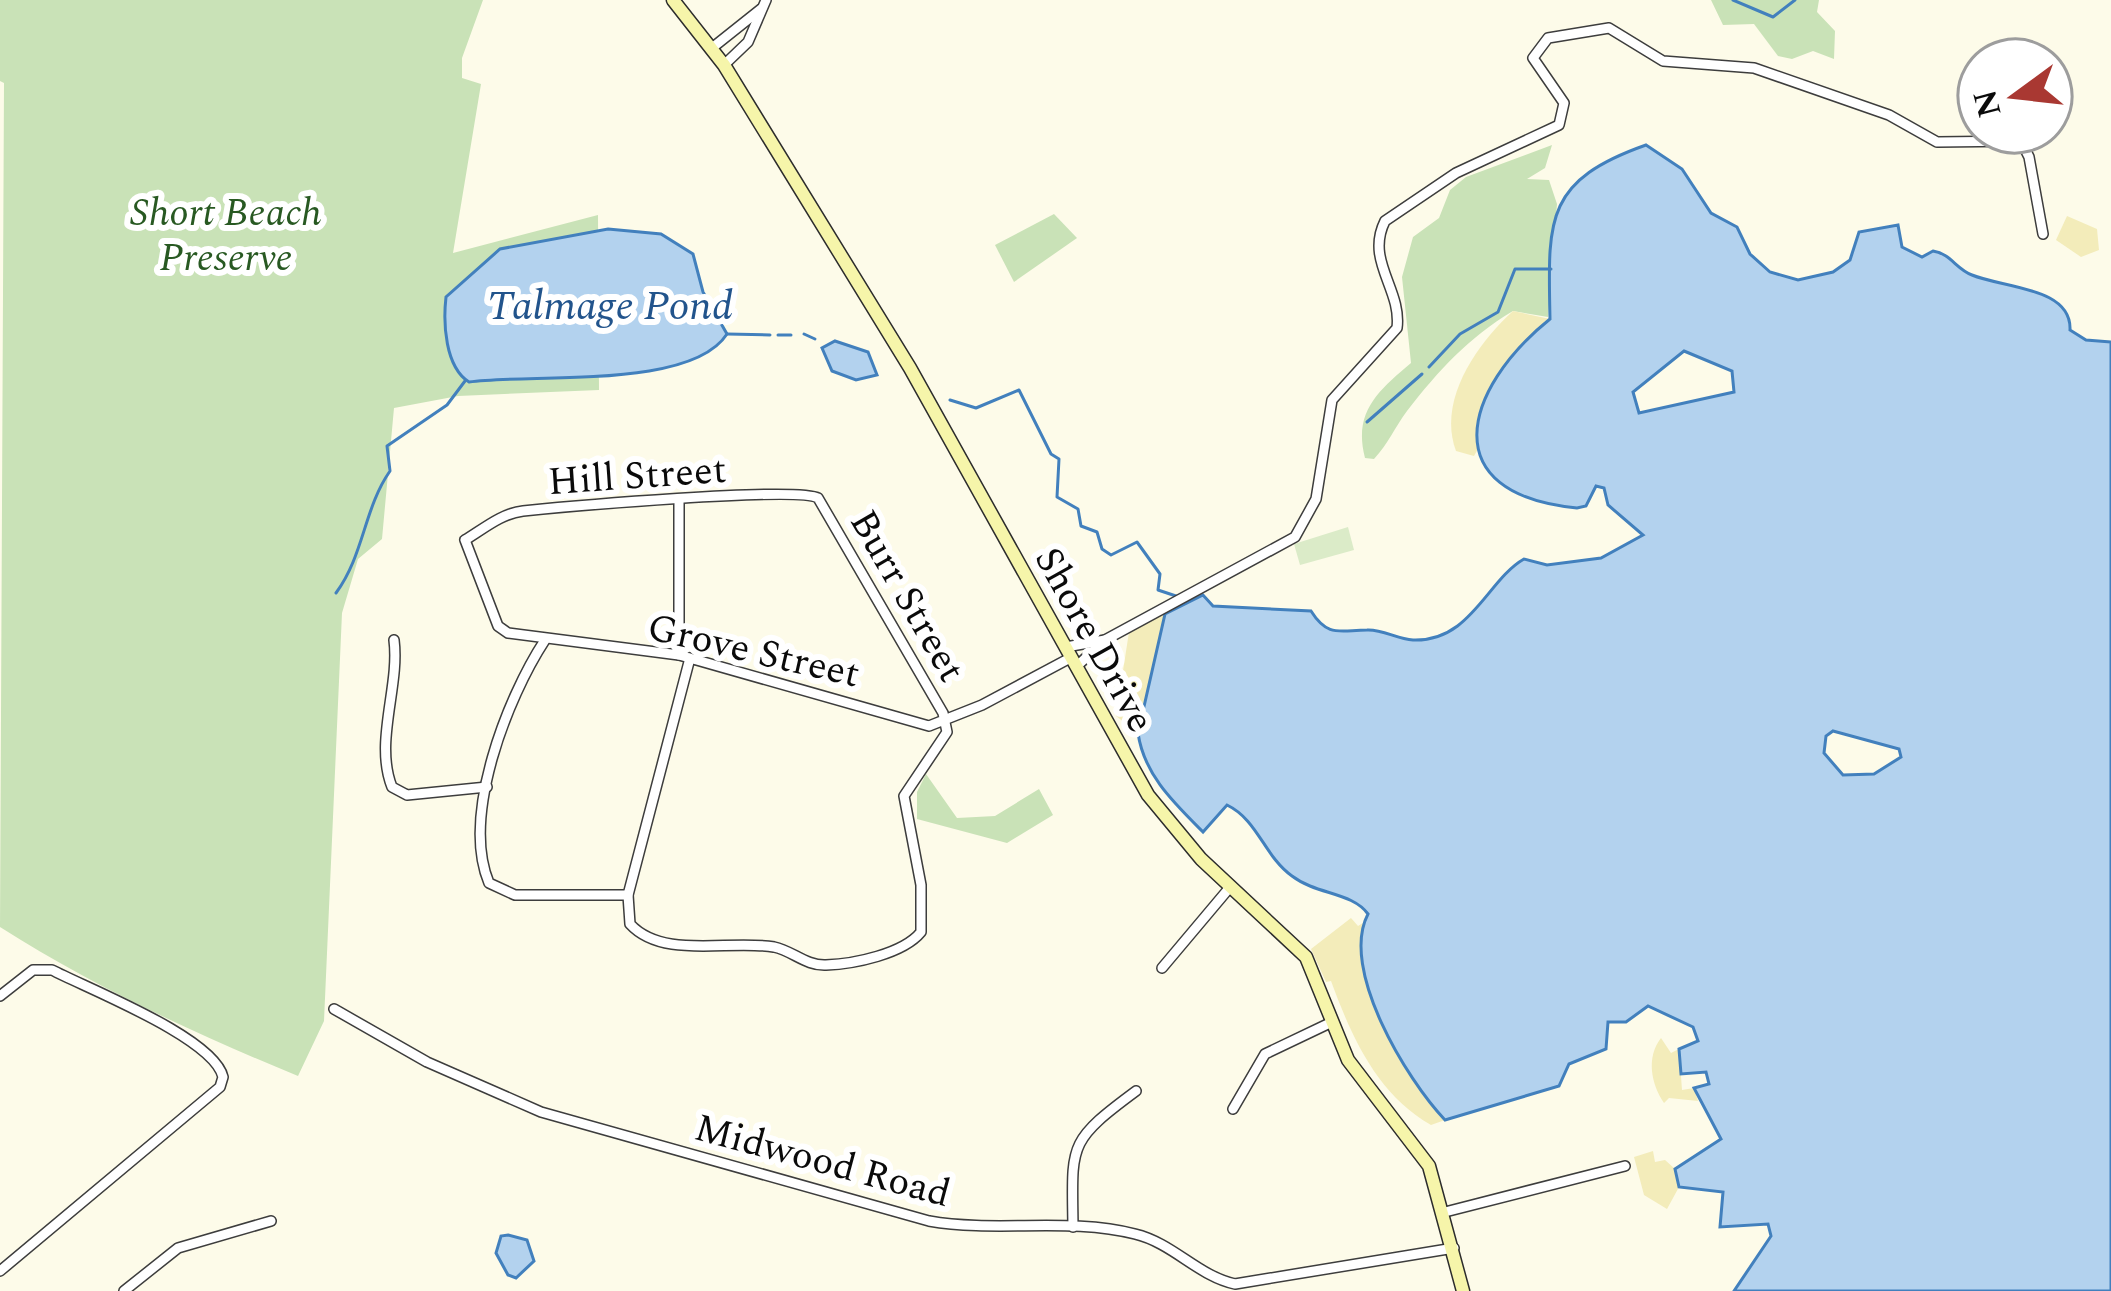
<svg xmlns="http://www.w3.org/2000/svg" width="2111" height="1291" font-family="Spectral,serif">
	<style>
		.green { fill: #c9e2b7 }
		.sand { fill: #f3ecba }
		.pitch { fill: #dbebc8 }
		.water { fill: #b3d2ee; stroke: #4280bd; stroke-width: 3; fill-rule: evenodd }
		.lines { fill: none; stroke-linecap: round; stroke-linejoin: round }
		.stream { stroke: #4280bd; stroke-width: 3 }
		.minor-casing { stroke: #3d3d3d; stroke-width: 12 }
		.secondary-casing { stroke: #2c2c2c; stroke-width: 15 }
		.minor { stroke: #fff; stroke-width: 9 }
		.secondary { stroke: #f6f5aa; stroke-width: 12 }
		.labels { text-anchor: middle; stroke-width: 12; stroke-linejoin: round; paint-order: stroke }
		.park-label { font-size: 39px; font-style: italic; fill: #285922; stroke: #fff }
		.street-label { font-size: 39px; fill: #0a0a0a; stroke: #fff }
		.water-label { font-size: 42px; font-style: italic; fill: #22548c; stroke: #fff }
	</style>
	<rect width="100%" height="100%" fill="#fdfbe9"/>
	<g class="green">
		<path d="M0,0H483L462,58V78L481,84L453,253L598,215L599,390L458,396L394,408L382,539L358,559L342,613L324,1021L298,1076C196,1034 94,987 0,927L4,83L0,81Z"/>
		<polygon points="1711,0 1819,0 1817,12 1835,31 1834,59 1813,51 1792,59 1778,56 1754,24 1723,25"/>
		<path d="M1552,145L1545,168L1527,179L1549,180L1557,204L1548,317L1513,311C1468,338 1439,370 1407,411C1395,427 1388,444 1374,459L1365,458C1353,412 1378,391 1411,363L1402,277L1413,237L1439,218L1450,190L1466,177Z"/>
		<polygon points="1054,214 1077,238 1014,282 995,245"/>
		<polygon points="926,774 957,818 995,816 1039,789 1053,815 1007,843 917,819 917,792"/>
	</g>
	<g class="sand">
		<polygon points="2067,216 2097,229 2099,250 2081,257 2056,240"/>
		<path d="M1513,311L1550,319L1474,456L1456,451C1437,400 1477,344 1513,311Z"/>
		<polygon points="1165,614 1138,733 1116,716 1129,632"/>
		<path d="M1351,918L1358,926L1363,923C1365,999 1393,1065 1445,1120L1431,1125C1377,1094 1352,1038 1331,981L1326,982L1311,949Z"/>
		<path d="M1661,1038L1671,1053L1679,1049L1682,1090L1694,1088L1698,1101L1669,1098L1664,1103C1651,1084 1646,1057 1661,1038Z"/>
		<polygon points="1653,1151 1655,1162 1665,1160 1675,1169 1679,1187 1667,1209 1644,1195 1634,1157"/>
	</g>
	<polygon class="pitch" points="1348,527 1354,550 1300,565 1294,544"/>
	<g class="water">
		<path d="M1646,145L1682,169L1711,213L1737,227L1750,254L1770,272L1798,280L1833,272L1850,260L1859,232L1898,225L1902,247L1922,257L1933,251C1951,254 1956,269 1972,275C2003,288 2072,287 2070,330L2086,340L2111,342V1291H1734L1771,1236L1768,1224L1720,1227L1723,1192L1679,1187L1675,1169L1721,1139L1694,1088L1709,1084L1706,1072L1681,1074L1679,1049L1698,1041L1693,1027L1648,1006L1626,1022H1608L1606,1049L1569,1064L1559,1086L1445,1120C1407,1080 1339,969 1368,914C1352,892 1317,895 1292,876C1264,856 1258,820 1227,805L1203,832C1174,803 1144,775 1138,733L1165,614L1203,595L1213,606L1311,611C1328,638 1340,630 1367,630C1382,629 1397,639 1413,640C1471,642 1487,580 1524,559L1547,565L1601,558L1643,535L1608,505L1604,488L1596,486L1586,506L1577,508C1433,494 1463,389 1550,319C1548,220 1544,181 1646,145ZM1684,351L1732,371L1734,392L1639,413L1633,392ZM1833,731L1899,749L1901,757L1874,774L1843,775L1824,753L1826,736Z"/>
		<path d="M608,229L661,234L693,254L703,292L727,334C691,390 532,373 469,382C445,367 443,323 446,297L500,249Z"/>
		<polygon points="835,341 868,352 877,375 856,380 832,371 822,348"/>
		<polygon points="508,1235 527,1240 534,1261 516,1278 508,1275 496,1253 501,1236"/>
	</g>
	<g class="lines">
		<g class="stream">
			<polyline points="1733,0 1773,17 1795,0"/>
			<polyline points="727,334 770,335"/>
			<polyline points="804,334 815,339"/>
			<polyline points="778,335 791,335"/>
			<polyline points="1429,367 1460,334 1498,312 1515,269 1551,269"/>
			<polyline points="950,400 976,408 1019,390 1051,454 1059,459 1057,497 1078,509 1081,526 1097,532 1102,549 1111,555 1137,542 1160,574 1158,590 1176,596"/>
			<polyline points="1367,422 1422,374"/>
			<path d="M336,593C364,555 364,508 390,471L387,446L447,405L465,381"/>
		</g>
		<g class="minor-casing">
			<g id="minor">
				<polyline points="712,48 761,9"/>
				<polyline points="724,65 748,42 766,0"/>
				<polyline points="679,502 679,655"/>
				<path d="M394,640C400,686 374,742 392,787L407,795L487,787"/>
				<path d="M545,640C507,698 461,816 489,883L515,895H628"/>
				<path d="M1066,647L1105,640L1295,537L1316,499L1332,400L1397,328C1402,289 1365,261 1385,221L1456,173L1559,125L1564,103L1533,58L1548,38L1609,28L1663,61L1754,68L1889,115L1937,142L2021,141L2029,157L2043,234"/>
				<path d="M690,658L628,895L630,924C663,960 730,939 774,947C793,951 806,966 826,965C854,964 903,954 921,932V885L904,796L947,732L943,713L818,498C797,486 562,507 523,511C502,513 482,530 465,540L498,626L508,633L679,655L929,726L982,705L1072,657"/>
				<polyline points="1077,666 1105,640"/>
				<polyline points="1162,968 1231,886"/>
				<path d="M0,996L33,970H52C91,990 214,1038 223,1077L220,1087L0,1271"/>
				<path d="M334,1009L427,1062L541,1112L929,1221C997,1233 1069,1217 1135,1234C1173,1243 1198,1276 1235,1284L1454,1248"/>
				<polyline points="1233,1109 1265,1054 1332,1022"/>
				<polyline points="1445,1212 1625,1166"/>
				<path d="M1073,1227C1072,1144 1067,1142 1136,1091"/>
				<polyline points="124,1291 178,1248 271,1221"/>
			</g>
		</g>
		<g class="secondary-casing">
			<polyline id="secondary" points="673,0 724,65 910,368 1148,795 1201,859 1306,957 1348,1060 1429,1166 1463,1291"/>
		</g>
		<use href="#minor" class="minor"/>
		<use href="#secondary" class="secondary"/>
	</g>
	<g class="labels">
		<g class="park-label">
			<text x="226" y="225">Short Beach<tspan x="226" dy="45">Preserve</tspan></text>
		</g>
		<g class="street-label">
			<text transform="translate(637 474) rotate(-4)" y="14">Hill Street</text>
			<text transform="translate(909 595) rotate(60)" y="14">Burr Street</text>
			<text transform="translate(1096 639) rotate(61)" y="14">Shore Drive</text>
			<text transform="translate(754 649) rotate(13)" y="14">Grove Street</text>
			<text transform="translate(823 1159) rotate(15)" y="14">Midwood Road</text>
		</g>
		<g class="water-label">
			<text x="610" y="319">Talmage Pond</text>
		</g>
	</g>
	<g transform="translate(2015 96) rotate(255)"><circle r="57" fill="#ffffff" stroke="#9d9d9d" stroke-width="3"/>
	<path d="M0-9L21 45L0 30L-21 45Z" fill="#a93832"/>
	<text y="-18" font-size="33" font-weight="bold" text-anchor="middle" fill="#0a0a0a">N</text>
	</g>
</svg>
